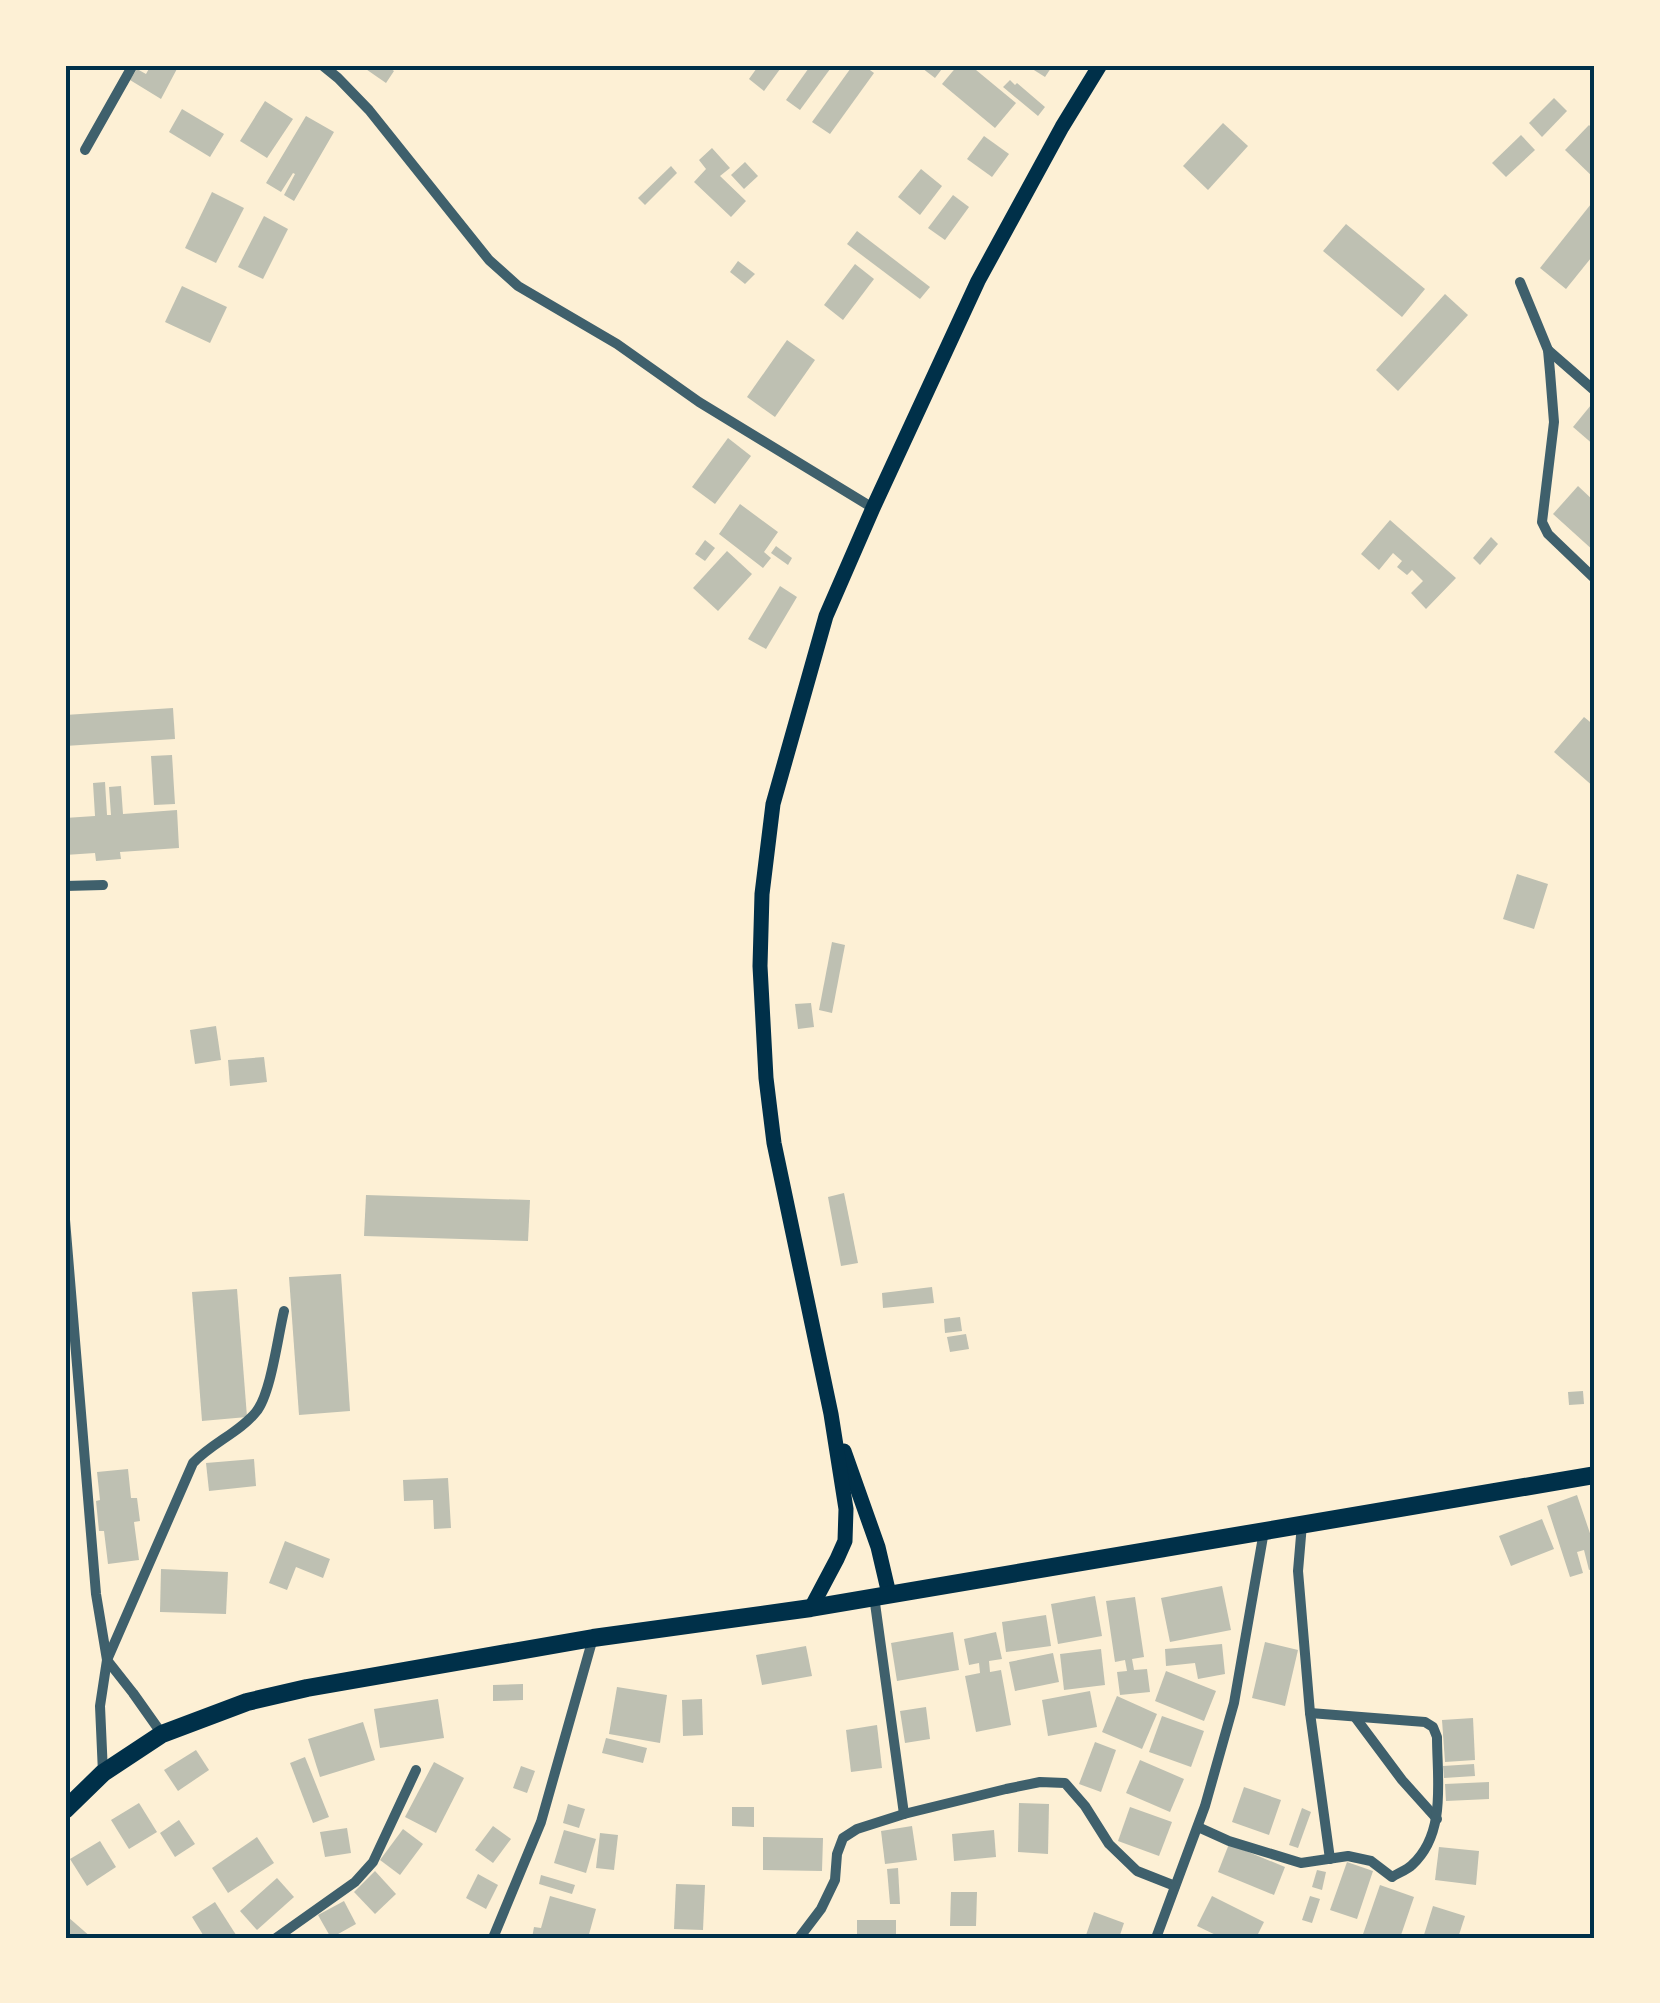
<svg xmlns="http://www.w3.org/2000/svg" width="1660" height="2003" font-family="'PT Sans',sans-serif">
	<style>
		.building { fill: #bec0b2 }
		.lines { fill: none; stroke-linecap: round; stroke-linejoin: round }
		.minor { stroke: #3f606c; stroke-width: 10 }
		.secondary { stroke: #003049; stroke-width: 15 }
		.primary { stroke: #003049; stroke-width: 18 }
		.neatline { fill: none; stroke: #003049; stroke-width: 4 }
	</style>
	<rect width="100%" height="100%" fill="#fdf0d5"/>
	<g class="building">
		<polygon points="151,65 179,65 161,99 130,80 137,69 146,74"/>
		<polygon points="360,65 385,65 394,71 386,83"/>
		<polygon points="759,65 783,65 764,91 749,79"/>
		<polygon points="811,65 833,65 800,110 786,100"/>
		<polygon points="853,65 863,65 874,73 830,134 812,122"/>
		<polygon points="918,65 945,65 935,78"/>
		<polygon points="958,65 970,65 1016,103 995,128 942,84"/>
		<polygon points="1026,65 1053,65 1045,77"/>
		<polygon points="1010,80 1015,85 1017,83 1045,107 1038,116 1003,87"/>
		<polygon points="1554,98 1567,111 1542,137 1529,123"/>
		<polygon points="265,101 293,119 267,158 240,141"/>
		<polygon points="182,109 224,134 210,157 169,132"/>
		<polygon points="306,116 334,132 294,201 284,195 295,174 293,173 281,192 266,183"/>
		<polygon points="1223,123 1248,146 1208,190 1183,166"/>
		<polygon points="1589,125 1595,131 1595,179 1565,150"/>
		<polygon points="1521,135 1535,150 1506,177 1492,163"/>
		<polygon points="984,136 1009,154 992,177 967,159"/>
		<polygon points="712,148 730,168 720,176 746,201 731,217 694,182 706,169 699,160"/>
		<polygon points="745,162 758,176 744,189 731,175"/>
		<polygon points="671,166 677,173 645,205 638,198"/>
		<polygon points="921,169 942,186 920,215 898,197"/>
		<polygon points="212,192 244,208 216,263 185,248"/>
		<polygon points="953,195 969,207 945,240 928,228"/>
		<polygon points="1595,199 1595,253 1566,289 1540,268"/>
		<polygon points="264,216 288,229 263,279 238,267"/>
		<polygon points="1346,224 1425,289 1402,317 1323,251"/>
		<polygon points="857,231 930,287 920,299 847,244"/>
		<polygon points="738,261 755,274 745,284 730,272"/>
		<polygon points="855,264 874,279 843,320 824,305"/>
		<polygon points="182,286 227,307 210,343 165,322"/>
		<polygon points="1445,294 1468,315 1398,391 1376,370"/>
		<polygon points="787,340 815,360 775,417 747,397"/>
		<polygon points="1591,405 1595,409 1595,446 1573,427"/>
		<polygon points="728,438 751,456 715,504 692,487"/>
		<polygon points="1578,486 1595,502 1595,552 1553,514"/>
		<polygon points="740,504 778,532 764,552 771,558 763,568 719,534"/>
		<polygon points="1390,520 1456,578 1426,609 1411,593 1423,581 1412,570 1407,575 1397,567 1402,561 1393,553 1379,570 1361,554"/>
		<polygon points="1491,537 1498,544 1480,565 1473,558"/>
		<polygon points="705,540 715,548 705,561 695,554"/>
		<polygon points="776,546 792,558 788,565 771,553"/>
		<polygon points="727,551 752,574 718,611 693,588"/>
		<polygon points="780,586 797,597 766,649 748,639"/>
		<polygon points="173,708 175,739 65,746 65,715"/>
		<polygon points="1584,717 1595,726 1595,788 1554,752"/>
		<polygon points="172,755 175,804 154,805 151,756"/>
		<polygon points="105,782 107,815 111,815 109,787 121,786 123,814 177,810 179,848 120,852 121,859 96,861 95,853 65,855 65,818 95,816 93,783"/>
		<polygon points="1517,874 1548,884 1534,929 1503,919"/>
		<polygon points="832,942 845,945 832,1013 819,1010"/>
		<polygon points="811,1003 814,1027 798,1029 795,1004"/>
		<polygon points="216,1026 221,1060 195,1064 190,1030"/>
		<polygon points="264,1057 267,1082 230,1086 228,1060"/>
		<polygon points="844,1193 858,1263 841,1266 828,1197"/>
		<polygon points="366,1195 530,1200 528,1241 364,1236"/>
		<polygon points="341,1274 350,1411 299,1415 289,1277"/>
		<polygon points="932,1287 934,1303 883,1308 882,1293"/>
		<polygon points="237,1289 247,1417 202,1421 192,1292"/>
		<polygon points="960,1317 962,1331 945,1333 944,1319"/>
		<polygon points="966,1334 969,1349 950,1352 947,1337"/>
		<polygon points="1583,1391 1584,1404 1569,1405 1568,1392"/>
		<polygon points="254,1459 256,1486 209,1491 206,1463"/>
		<polygon points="128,1469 131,1498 137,1498 140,1521 134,1522 139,1560 108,1564 104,1531 99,1531 96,1501 100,1500 97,1472"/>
		<polygon points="448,1478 451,1528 434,1529 433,1500 404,1501 403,1480"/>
		<polygon points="1577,1495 1595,1548 1595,1568 1589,1570 1584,1550 1577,1552 1583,1573 1570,1577 1547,1506"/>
		<polygon points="1542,1519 1554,1549 1511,1566 1499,1536"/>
		<polygon points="285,1541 330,1559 323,1578 296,1567 287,1590 269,1583"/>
		<polygon points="161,1569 228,1572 226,1614 160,1612"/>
		<polygon points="1222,1586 1231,1630 1170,1642 1161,1598"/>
		<polygon points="1095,1596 1102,1636 1058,1644 1051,1604"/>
		<polygon points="1135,1597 1144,1657 1132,1659 1134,1670 1147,1669 1150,1692 1120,1695 1117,1672 1127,1671 1125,1660 1115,1662 1106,1601"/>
		<polygon points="1046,1615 1051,1646 1006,1652 1002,1622"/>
		<polygon points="953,1632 959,1670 897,1681 891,1643"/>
		<polygon points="996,1632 1002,1659 989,1661 990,1672 1001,1670 1011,1725 976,1732 965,1676 980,1673 979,1663 969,1665 964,1639"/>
		<polygon points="1265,1642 1298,1650 1285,1706 1252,1698"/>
		<polygon points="1222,1644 1225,1674 1198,1679 1195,1663 1166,1666 1165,1649"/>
		<polygon points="806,1646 812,1676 762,1685 756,1655"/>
		<polygon points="1101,1649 1105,1685 1064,1690 1060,1654"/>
		<polygon points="1053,1653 1059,1682 1015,1691 1009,1662"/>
		<polygon points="1166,1671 1216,1691 1204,1721 1155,1701"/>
		<polygon points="523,1684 523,1700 493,1701 493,1685"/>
		<polygon points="617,1687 667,1695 660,1743 609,1734"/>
		<polygon points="1090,1691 1097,1727 1048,1736 1042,1700"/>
		<polygon points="1117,1696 1157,1714 1142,1749 1102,1732"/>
		<polygon points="438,1699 444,1738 380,1748 374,1709"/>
		<polygon points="702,1699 703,1735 683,1736 682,1700"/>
		<polygon points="926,1707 930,1739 905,1743 900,1711"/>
		<polygon points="1162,1716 1204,1731 1191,1767 1149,1752"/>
		<polygon points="1473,1718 1475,1760 1445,1762 1442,1720"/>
		<polygon points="363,1722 375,1760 320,1777 308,1739"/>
		<polygon points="877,1725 882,1768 851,1772 846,1730"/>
		<polygon points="606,1738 647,1748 643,1763 602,1753"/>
		<polygon points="1095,1742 1116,1750 1101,1792 1079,1784"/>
		<polygon points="196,1750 209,1770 178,1791 164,1770"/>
		<polygon points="305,1757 329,1817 313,1823 290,1763"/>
		<polygon points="1140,1760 1184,1779 1170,1812 1126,1793"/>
		<polygon points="434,1762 464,1778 436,1833 405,1817"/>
		<polygon points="1474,1764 1475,1776 1444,1778 1443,1766"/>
		<polygon points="521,1766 535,1771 527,1793 513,1788"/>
		<polygon points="1489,1782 1489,1799 1446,1801 1445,1784"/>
		<polygon points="1244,1787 1281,1800 1269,1835 1232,1822"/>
		<polygon points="139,1803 157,1832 129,1849 111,1820"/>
		<polygon points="1019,1803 1049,1804 1048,1854 1018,1852"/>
		<polygon points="568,1804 585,1809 579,1828 563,1823"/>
		<polygon points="732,1807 754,1807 754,1827 732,1826"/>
		<polygon points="1130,1807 1172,1822 1159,1856 1118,1841"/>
		<polygon points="1302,1808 1311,1812 1298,1848 1289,1845"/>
		<polygon points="179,1820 195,1844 175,1857 160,1833"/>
		<polygon points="493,1826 511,1839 493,1863 475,1850"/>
		<polygon points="912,1826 917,1860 885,1864 881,1831"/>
		<polygon points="347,1828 351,1853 325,1857 320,1832"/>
		<polygon points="403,1829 423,1844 400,1875 380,1860"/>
		<polygon points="564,1830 596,1839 586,1873 554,1863"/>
		<polygon points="994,1830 996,1857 954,1861 952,1834"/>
		<polygon points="600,1833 618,1835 614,1870 596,1868"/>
		<polygon points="257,1837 274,1863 228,1893 212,1868"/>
		<polygon points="763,1837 823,1838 822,1871 763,1870"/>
		<polygon points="100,1841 116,1867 87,1886 70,1859"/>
		<polygon points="1229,1844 1285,1867 1274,1895 1218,1872"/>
		<polygon points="1439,1847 1479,1851 1476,1885 1435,1880"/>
		<polygon points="1347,1862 1373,1871 1357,1919 1330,1910"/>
		<polygon points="898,1868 900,1904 890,1904 887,1869"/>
		<polygon points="1317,1870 1326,1872 1322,1890 1312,1887"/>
		<polygon points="375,1871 396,1894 375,1914 354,1892"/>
		<polygon points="478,1874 498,1885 486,1909 466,1898"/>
		<polygon points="541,1875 575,1885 572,1894 539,1884"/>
		<polygon points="277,1878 294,1897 257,1930 240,1911"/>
		<polygon points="676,1884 705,1885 703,1930 674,1929"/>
		<polygon points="1380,1885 1414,1897 1400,1938 1362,1937"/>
		<polygon points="951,1892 977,1892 976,1926 950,1926"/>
		<polygon points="550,1896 596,1909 588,1938 532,1938 534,1927 541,1928"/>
		<polygon points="1212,1896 1264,1922 1256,1938 1222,1938 1197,1926"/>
		<polygon points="1310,1896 1320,1899 1312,1923 1302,1920"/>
		<polygon points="344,1901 356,1924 331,1938 318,1915"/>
		<polygon points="215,1902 238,1938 205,1938 192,1917"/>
		<polygon points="1433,1906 1465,1916 1458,1938 1423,1938"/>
		<polygon points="1094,1912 1124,1923 1119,1938 1085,1938"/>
		<polygon points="68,1917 92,1938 65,1938 65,1921"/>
		<rect x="857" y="1920" width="39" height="18"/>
	</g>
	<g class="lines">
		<g class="minor">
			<polyline points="322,65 338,78 369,110 489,260 518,286 617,344 699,402 873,508"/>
			<polyline points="85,150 133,65"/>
			<polyline points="1520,282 1548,350 1550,372 1554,422 1542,522 1548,534 1595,579"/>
			<polyline points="1548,350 1595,391"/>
			<polyline points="65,886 103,885"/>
			<polyline points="65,1220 96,1594 107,1660 133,1693 162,1734"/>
			<polyline points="1302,1524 1298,1571 1310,1713 1330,1859"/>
			<polyline points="874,1596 904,1814"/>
			<polyline points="1355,1717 1402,1780 1437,1819"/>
			<path d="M103,1773L100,1706L107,1660L193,1463C212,1443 240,1432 256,1412C271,1394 278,1335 284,1311"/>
			<path d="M1198,1827L1229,1841L1301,1863L1348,1856L1371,1861L1392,1877C1398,1873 1407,1870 1412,1865C1447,1833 1437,1779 1437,1737L1433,1727L1425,1722L1310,1713"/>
			<polyline points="276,1938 355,1882 373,1862 416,1770"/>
			<polyline points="493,1938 541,1822 593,1638"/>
			<polyline points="799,1938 821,1909 835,1880 837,1854 843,1838 857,1829 904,1814 1006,1789 1040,1782 1065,1783 1085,1806 1109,1844 1137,1871 1175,1886"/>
			<polyline points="1156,1938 1205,1806 1234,1703 1264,1531"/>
		</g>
		<g class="secondary">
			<polyline points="844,1451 878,1547 889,1594"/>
			<polyline points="811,1608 837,1559 845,1541 846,1509 831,1414 774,1143 766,1078 760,966 762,894 773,804 826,616 873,508 978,281 1062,127 1100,65"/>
		</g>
		<polyline class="primary" points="65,1810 103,1773 162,1734 247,1702 307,1688 593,1638 811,1608 1595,1475"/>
	</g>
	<rect width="1660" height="2003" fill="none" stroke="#fdf0d5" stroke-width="135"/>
	<rect x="68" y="68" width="1524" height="1868" class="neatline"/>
</svg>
